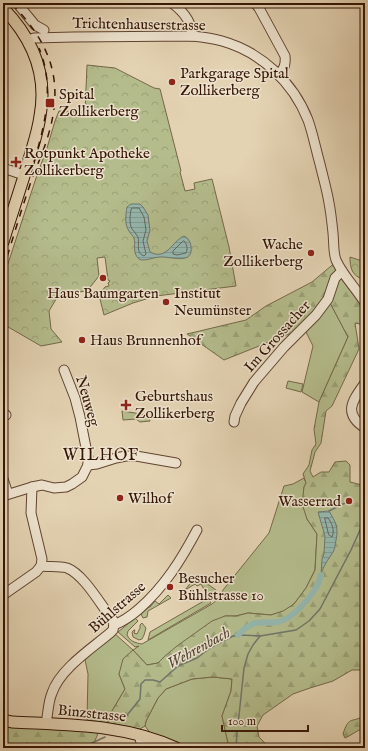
<svg xmlns="http://www.w3.org/2000/svg" width="368" height="751" font-family="'IM FELL English',serif">
	<style>
		.grass { fill: #b4bc8c; stroke: #746848 }
		.forest { fill: url(#forest-firs); stroke: #746848 }
		.park { fill: url(#park-crowns); stroke: #746848 }
		.water { fill: url(#water-rules); stroke: #6f766b }
		.lines { fill: none; stroke-linecap: round; stroke-linejoin: round }
		.shore { stroke: #65665a; stroke-width: 1 }
		.stream { stroke: #6f766b; stroke-width: 1.5 }
		.canal { stroke: #95b7af; stroke-width: 6 }
		.minor-casing { stroke: #614430; stroke-width: 11 }
		.major-casing { stroke: #351504; stroke-width: 13 }
		.minor { stroke: #ede2ce; stroke-width: 9 }
		.major { stroke: #e4d3b3; stroke-width: 11 }
		.rail { stroke: #351504; stroke-width: 1.5; stroke-dasharray: 7 7; stroke-linecap: butt }
		.poi-dot { fill: #8f2418; stroke: #ede2ce; stroke-width: 1.5 }
		.labels { text-anchor: middle; stroke-width: 3; stroke-linejoin: round; paint-order: stroke }
		.street-label { font-size: 15px; fill: #351504; stroke: #ede2ce }
		.poi-label { font-size: 15px; fill: #351504; stroke: #ede2ce; text-anchor: start }
		.neighbourhood-label { font-size: 16px; letter-spacing: 1px; fill: #351504; stroke: #ede2ce }
		.water-label { font-size: 16px; font-style: italic; fill: #524637; stroke: #ede2ce }
	</style>
	<defs>
		<pattern id="forest-firs" width="22" height="20" patternUnits="userSpaceOnUse"><rect width="22" height="20" fill="#b4bc8c"/><path d="M5 1l3.5 6h-7zM16 11l3.5 6h-7z" fill="#9ba177"/></pattern>
		<pattern id="park-crowns" width="20" height="18" patternUnits="userSpaceOnUse"><rect width="20" height="18" fill="#b4bc8c"/><path d="M2 6a3 3 0 1 1 6 0M12 15a3 3 0 1 1 6 0" fill="none" stroke="#9ba177"/></pattern>
		<pattern id="water-rules" width="6" height="5" patternUnits="userSpaceOnUse"><rect width="6" height="5" fill="#95b7af"/><path d="M0 2.5h6" fill="none" stroke="#819c95"/></pattern>
	</defs>
	<rect width="100%" height="100%" fill="#e4d3b3"/>
	<filter id="stains"><feTurbulence type="fractalNoise" baseFrequency=".005" numOctaves="4"/><feColorMatrix values="0 0 0 0 .2 0 0 0 0 .09 0 0 0 0 .02 0 0 0 .5 -.17"/></filter>
	<radialGradient id="worn" r=".72"><stop offset=".6" stop-color="#630" stop-opacity="0"/><stop offset="1" stop-color="#630" stop-opacity=".3"/></radialGradient>
	<g class="grass">
		<polygon points="328,299 348,337 319,402 302,392 313,346 304,328"/>
		<polygon points="122,411 148,415 150,421 140,422 136,419 123,420"/>
		<path d="M304,478L306,483L304,487L307,519L317,534L315,570L306,588L294,604L284,611L271,615L248,613L236,616H225L165,656L158,663L147,665L133,650L119,674L125,689L109,716L108,723L87,720L88,674L85,660L114,633L133,650L139,646L135,647L118,632L135,618L138,621L128,631L127,635C130,641 135,643 142,644L212,604L219,598L223,590L269,533L284,486L293,484Z"/>
		<polygon points="196,576 216,590 217,593 214,597 210,600 211,603 148,640 150,632 209,598 201,584 197,586 195,584 185,590"/>
		<polygon points="168,595 171,598 148,611 147,617 143,618 141,614 149,607 150,607 155,601 159,604"/>
		<polygon points="142,623 146,628 144,635 142,639 139,640 133,637 132,632 134,630 135,630 134,633 137,634 140,628 140,625"/>
		<polygon points="213,677 232,679 231,691 222,716 228,743 228,748 184,748 177,744 151,734 145,726 146,721 158,698 166,689 192,679"/>
	</g>
	<g class="forest">
		<path d="M337,261L365,304V325L355,323L359,349L332,406L326,411L321,443L315,452L310,471L313,477L321,472H329L335,462L346,461L350,465V482L362,485C365,477 363,468 365,460V670H352L333,681L310,688L293,694L263,715L257,726L259,737L265,743L264,748H228V743L222,716L231,691L232,679L213,677L192,679L166,689L158,698L146,721L145,726L140,729L108,723L109,716L125,689L119,674L123,659L133,650L147,665L158,663L165,656L177,646L212,621L225,616H236L248,613L271,615L283,611L294,604L306,588L315,570L317,534L307,519L302,504L304,487L306,483L303,474L309,465L312,450L316,444L314,429L319,402L348,337L328,299L304,328L224,360L187,334L246,320L266,306L312,282Z"/>
		<path d="M365,716V731L359,730L349,736L345,738L343,734C349,716 350,723 365,716Z"/>
		<path d="M3,723C11,726 19,727 28,727C51,730 75,729 99,731L92,748H3Z"/>
	</g>
	<g class="park">
		<polygon points="87,65 115,68 154,88 160,89 181,171 180,172 185,191 195,189 194,183 212,179 229,247 236,286 156,296 133,303 104,315 99,295 105,287 109,286 108,283 110,281 108,280 105,257 97,258 99,276 87,291 69,293 58,296 49,311 51,329 62,342 41,346 3,324 3,279 36,178 47,148 55,121 59,111 85,112"/>
		<path d="M350,257L362,261L361,270L363,279C352,276 350,268 350,257Z"/>
		<polygon points="288,381 303,384 301,392 286,388"/>
	</g>
	<g class="water">
		<path d="M131,204H140L143,207L148,215L150,230L147,241L150,252C167,261 172,241 184,236C188,238 190,241 191,246C194,266 170,256 160,257C154,257 144,262 139,259C132,253 136,245 134,238C133,236 130,233 129,231C124,224 126,214 127,207Z"/>
		<path d="M329,511C335,521 339,528 336,540C335,545 335,549 333,552C328,560 323,566 321,575L322,559L324,554L325,536L318,512Z"/>
	</g>
	<g class="lines">
		<g class="shore">
			<path d="M132,208H139L144,217L146,230L143,241L146,254L144,256C135,253 140,244 138,237C136,234 134,231 132,229C129,223 130,215 131,210Z"/>
			<path d="M184,241C187,244 188,249 186,253L177,255L173,254V251L182,242Z"/>
			<path d="M325,518H328C332,523 335,531 332,537L329,535Z"/>
		</g>
		<g class="stream">
			<polyline points="363,501 365,501"/>
			<polyline points="329,511 349,501"/>
			<polyline points="124,719 140,699 141,684 145,680 153,680 160,682 178,666 197,658 210,648 233,636 241,635 260,636 296,630 309,621 320,609 351,550 365,519"/>
			<polyline points="238,725 244,668 248,654 253,645 260,636"/>
			<polyline points="3,742 11,744 22,744 44,748"/>
			<polyline points="81,748 105,737"/>
			<polyline points="236,748 237,732"/>
		</g>
		<path class="canal" d="M238,635C255,618 257,624 278,622C292,620 312,596 318,584C319,581 320,578 321,575"/>
		<g class="minor-casing">
			<g id="minor">
				<polyline points="17,3 35,25 44,30"/>
				<path d="M172,3C183,11 192,21 192,36"/>
				<path d="M255,3L259,8L285,56C286,65 284,68 279,75"/>
				<path d="M28,40L34,38L73,37L192,36C202,37 212,38 222,41C261,52 293,82 308,120C313,134 316,150 320,164C323,177 327,190 329,203C331,213 332,223 333,233C334,242 333,252 336,260C343,276 356,288 365,303"/>
				<polyline points="3,168 24,175"/>
				<polyline points="64,370 75,398 80,417 88,458 88,465"/>
				<path d="M365,383C353,400 342,413 365,428"/>
				<polyline points="3,417 6,415"/>
				<polyline points="234,422 235,416 241,403 254,382 284,347 316,315 328,299 335,278 342,271"/>
				<polyline points="88,465 97,464 116,458 126,456 136,456 176,463"/>
				<polyline points="3,479 8,494"/>
				<polyline points="32,487 31,513 42,559 41,566"/>
				<polyline points="3,496 32,487 42,485 54,488 66,487 72,484 82,477 88,465"/>
				<path d="M41,566C49,567 59,566 67,568C83,574 99,602 109,615L113,620L114,625"/>
				<polyline points="3,595 36,572 41,566"/>
				<path d="M114,625C124,621 131,616 139,609C165,586 181,560 197,530"/>
				<path d="M46,724C48,714 48,702 52,693C60,669 91,649 110,633L113,630L114,625"/>
				<polyline points="141,735 140,739 142,745 152,748"/>
			</g>
		</g>
		<g class="major-casing">
			<g id="major">
				<path d="M3,8C32,38 48,73 40,116C38,132 32,148 28,163C20,190 11,216 3,242"/>
				<path d="M3,720L12,722C68,725 125,724 176,748"/>
			</g>
		</g>
		<use href="#minor" class="minor"/>
		<use href="#major" class="major"/>
		<g class="rail">
			<path d="M34,162C45,124 55,86 39,48"/>
			<path d="M3,270C13,238 22,207 33,176C38,163 44,150 48,136C65,80 50,43 11,3"/>
		</g>
	</g>
	<g class="poi-dot">
		<circle cx="172" cy="82" r="4"/>
		<rect x="45" y="98" width="10" height="10" rx="2"/>
		<path d="M14 156h4v4h4v4h-4v4h-4v-4h-4v-4h4z"/>
		<circle cx="311" cy="253" r="4"/>
		<circle cx="103" cy="278" r="4"/>
		<circle cx="166" cy="302" r="4"/>
		<circle cx="82" cy="340" r="4"/>
		<path d="M124 399h4v4h4v4h-4v4h-4v-4h-4v-4h4z"/>
		<circle cx="120" cy="498" r="4"/>
		<circle cx="349" cy="501" r="4"/>
		<circle cx="170" cy="587" r="4"/>
	</g>
	<g class="labels">
		<g class="street-label">
			<text transform="translate(139 24) rotate(1)" y="5">Trichtenhauserstrasse</text>
			<text transform="translate(277 336) rotate(-48)" y="5">Im Grossacher</text>
			<text transform="translate(88 401) rotate(74)" y="5">Neuweg</text>
			<text transform="translate(117 607) rotate(-41)" y="5">Bühlstrasse</text>
			<text transform="translate(92 713) rotate(6)" y="5">Binzstrasse</text>
		</g>
		<g class="poi-label">
			<text x="180" y="78">Parkgarage Spital<tspan x="180" dy="17">Zollikerberg</tspan></text>
			<text x="59" y="99">Spital<tspan x="59" dy="17">Zollikerberg</tspan></text>
			<text x="24" y="158">Rotpunkt Apotheke<tspan x="24" dy="17">Zollikerberg</tspan></text>
			<text x="303" y="249" text-anchor="end">Wache<tspan x="303" dy="17">Zollikerberg</tspan></text>
			<text x="103" y="298" text-anchor="middle">Haus Baumgarten</text>
			<text x="174" y="298">Institut<tspan x="174" dy="17">Neumünster</tspan></text>
			<text x="90" y="345">Haus Brunnenhof</text>
			<text x="135" y="401">Geburtshaus<tspan x="135" dy="17">Zollikerberg</tspan></text>
			<text x="128" y="503">Wilhof</text>
			<text x="341" y="506" text-anchor="end">Wasserrad</text>
			<text x="178" y="583">Besucher<tspan x="178" dy="17">Bühlstrasse 10</tspan></text>
		</g>
		<g class="neighbourhood-label">
			<text x="101" y="460">WILHOF</text>
		</g>
		<g class="water-label">
			<text transform="translate(198 647) rotate(-29)" y="6">Wehrenbach</text>
		</g>
	</g>
	<rect width="368" height="751" fill="none" stroke="#e4d3b3" stroke-width="16"/>
	<rect x="4" y="4" width="360" height="743" fill="none" stroke="#351504" stroke-width="2"/>
	<rect x="8" y="8" width="352" height="735" fill="none" stroke="#351504"/>
	<path d="M222 725v6h86v-6" fill="none" stroke="#351504" stroke-width="2"/>
	<text x="228" y="725" font-size="12" fill="#351504" stroke="#ede2ce" stroke-width="3" paint-order="stroke">100 m</text>
	<rect width="100%" height="100%" filter="url(#stains)"/>
	<rect width="100%" height="100%" fill="url(#worn)"/>
</svg>
